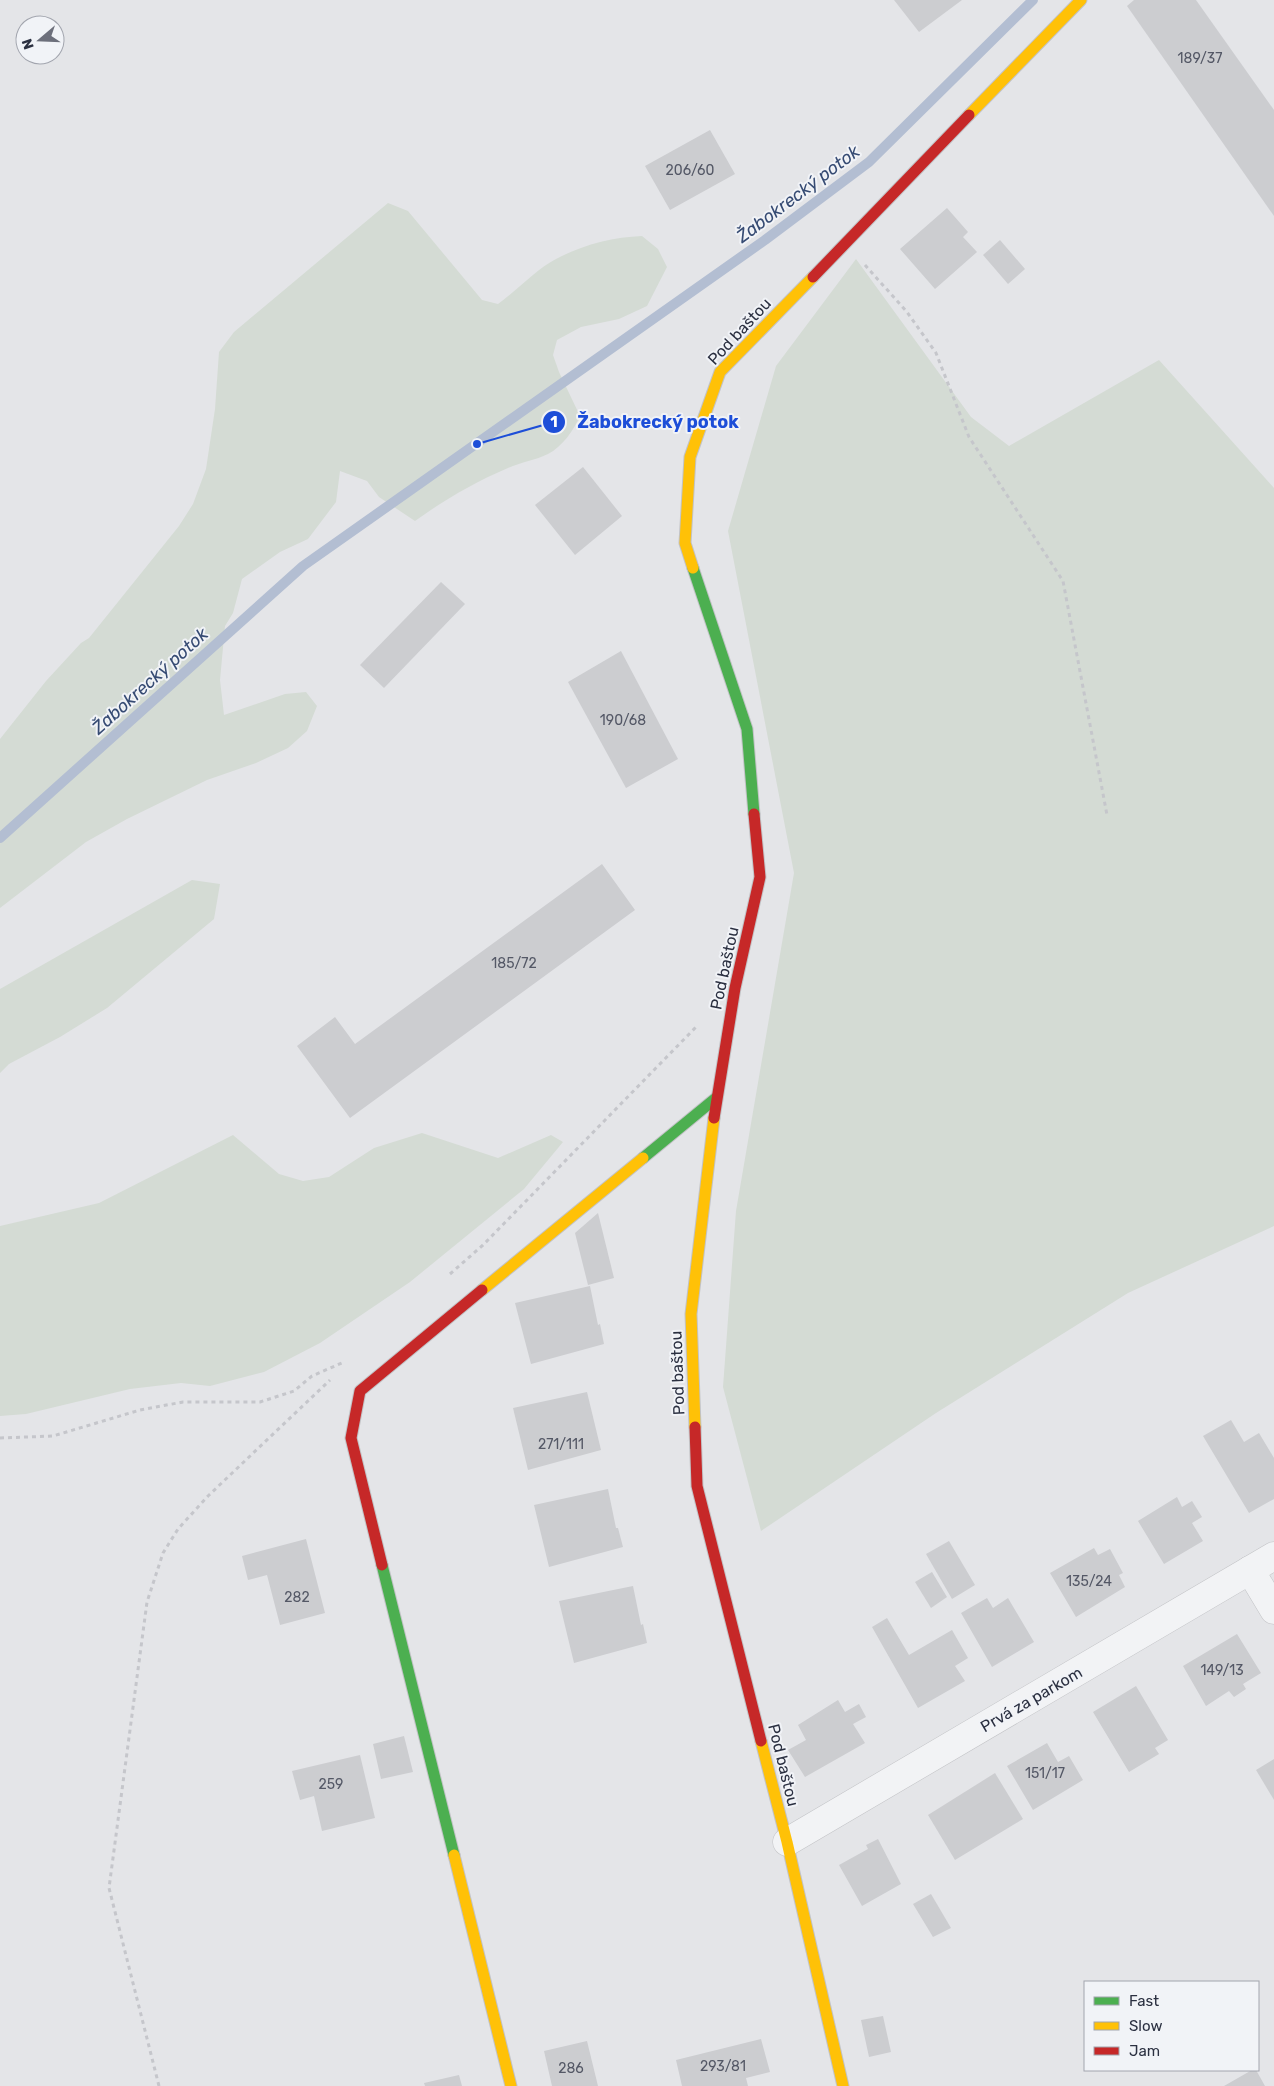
<svg xmlns="http://www.w3.org/2000/svg" width="1274" height="2086" font-family="Rubik,sans-serif">
	<style>
		.green { fill: #d4dbd4 }
		.lines { fill: none; stroke-linecap: round; stroke-linejoin: round }
		.stream { stroke: #b3bed2; stroke-width: 10 }
		.building { fill: #cccdd0 }
		.street-casing { stroke: #c2c3c6; stroke-width: 29 }
		.fast-casing { stroke: #c2c3c6; stroke-width: 13 }
		.slow-casing { stroke: #c2c3c6; stroke-width: 13 }
		.jam-casing { stroke: #c2c3c6; stroke-width: 13 }
		.path { stroke: #c5c6cb; stroke-width: 3; stroke-dasharray: 4 4; stroke-linecap: butt }
		.street { stroke: #f2f3f5; stroke-width: 28 }
		.fast { stroke: #4caf50; stroke-width: 11 }
		.slow { stroke: #ffc107; stroke-width: 11 }
		.jam { stroke: #c62828; stroke-width: 11 }
		.labels { text-anchor: middle; stroke-width: 4; stroke-linejoin: round; paint-order: stroke }
		.number-label { font-size: 14px; fill: #545866 }
		.street-label { font-size: 16px; fill: #2b3041; stroke: #f1f3f7 }
		.water-label { font-size: 18px; font-style: italic; fill: #364b73; stroke: #f1f3f7 }
		.leader { fill: none; stroke: #1d4ed8; stroke-width: 2 }
		.callout-dot { fill: #1d4ed8; stroke: #f1f3f7; stroke-width: 2 }
		.mark-label { font-size: 15px; text-anchor: middle; font-weight: bold; fill: #fff }
		.callout-label { font-size: 18px; text-anchor: middle; font-weight: bold; fill: #1d4ed8; stroke: #f1f3f7; stroke-width: 4; stroke-linejoin: round; paint-order: stroke }
	</style>
	<rect width="100%" height="100%" fill="#e4e5e8"/>
	<g class="green">
		<path d="M388,203L408,211L482,300L498,304C516,291 538,268 556,259C582,245 613,237 642,236L658,249L667,267L647,306L619,319L581,327L557,340L553,355L559,372L580,416C574,430 562,447 548,454C536,460 521,462 508,468C475,482 444,500 415,521L379,497L367,481L340,471L336,502L308,539L280,552L242,579L233,613L225,626L220,680L224,715L285,694L306,692L317,706L307,731L288,748L256,763L207,780L127,819L86,842L0,908V739L46,681L81,643L89,638L179,526L193,504L206,469L215,409L219,352L234,332Z"/>
		<polygon points="856,259 971,417 1009,446 1159,360 1274,488 1274,1226 1128,1293 936,1413 761,1531 723,1387 736,1211 794,873 728,531 776,366"/>
		<polygon points="192,880 220,884 214,919 107,1008 60,1037 9,1064 0,1073 0,989"/>
		<polygon points="422,1133 498,1158 551,1135 563,1142 524,1189 410,1282 320,1343 264,1372 210,1386 181,1383 130,1389 26,1414 0,1416 0,1226 99,1203 233,1135 279,1174 303,1181 329,1177 374,1148"/>
	</g>
	<g class="lines">
		<polyline class="stream" points="0,838 303,566 765,240 869,162 1033,0"/>
	</g>
	<g class="building">
		<polygon points="894,0 962,0 919,32"/>
		<polygon points="1134,0 1196,0 1274,110 1274,216 1127,6"/>
		<polygon points="710,130 735,174 670,210 645,166"/>
		<polygon points="947,208 968,232 963,237 977,252 935,289 900,249"/>
		<polygon points="1000,240 1025,269 1008,284 983,255"/>
		<polygon points="583,467 622,516 575,555 535,505"/>
		<polygon points="441,582 465,604 384,688 360,665"/>
		<polygon points="621,651 678,759 626,788 568,682"/>
		<polygon points="602,864 635,910 350,1118 297,1046 335,1017 355,1044"/>
		<polygon points="598,1213 614,1278 588,1285 575,1233"/>
		<polygon points="590,1286 598,1325 600,1324 604,1344 531,1364 515,1303"/>
		<polygon points="587,1392 601,1450 528,1470 513,1408"/>
		<polygon points="1231,1420 1244,1442 1259,1433 1274,1458 1274,1499 1249,1513 1203,1436"/>
		<polygon points="608,1489 616,1528 618,1528 623,1547 549,1567 534,1505"/>
		<polygon points="1177,1497 1182,1507 1192,1501 1202,1517 1192,1523 1203,1541 1164,1564 1138,1521"/>
		<polygon points="306,1539 325,1613 280,1625 267,1575 248,1580 242,1556"/>
		<polygon points="949,1541 975,1585 952,1599 926,1554"/>
		<polygon points="1094,1548 1098,1555 1110,1549 1123,1573 1119,1575 1125,1587 1076,1617 1050,1573"/>
		<polygon points="932,1572 947,1597 931,1608 915,1582"/>
		<polygon points="633,1586 641,1625 643,1624 647,1643 574,1663 559,1601"/>
		<polygon points="987,1598 993,1608 1008,1598 1034,1642 992,1667 961,1613"/>
		<polygon points="887,1618 909,1655 952,1630 968,1658 955,1666 965,1681 918,1708 872,1627"/>
		<polygon points="1237,1634 1261,1673 1243,1684 1246,1689 1234,1697 1229,1691 1206,1706 1183,1666"/>
		<polygon points="1136,1686 1168,1740 1155,1748 1159,1754 1129,1772 1093,1712"/>
		<polygon points="838,1700 845,1712 859,1704 866,1717 853,1724 865,1743 805,1777 788,1750 806,1740 798,1725"/>
		<polygon points="404,1736 413,1772 381,1779 373,1744"/>
		<polygon points="1047,1743 1058,1762 1069,1756 1083,1780 1033,1810 1007,1766"/>
		<polygon points="360,1755 375,1818 322,1831 314,1796 300,1800 292,1771"/>
		<polygon points="1274,1759 1274,1800 1256,1770"/>
		<polygon points="995,1773 1023,1819 955,1860 928,1815"/>
		<polygon points="878,1839 901,1884 862,1906 839,1865 868,1849 866,1845"/>
		<polygon points="931,1894 951,1928 933,1937 913,1904"/>
		<polygon points="883,2016 891,2052 869,2057 861,2020"/>
		<polygon points="761,2039 770,2072 746,2078 748,2086 682,2086 676,2060"/>
		<polygon points="587,2041 598,2086 552,2086 544,2051"/>
		<polygon points="1252,2070 1256,2070 1265,2086 1224,2086"/>
		<polygon points="459,2075 462,2086 425,2086 424,2083"/>
	</g>
	<g class="lines">
		<g class="street-casing">
			<g id="street">
				<polyline points="1250,1570 1274,1610"/>
				<polyline points="787,1842 1274,1556"/>
			</g>
		</g>
		<g class="fast-casing">
			<g id="fast">
				<polyline points="693,568 747,729 754,814"/>
				<polyline points="643,1158 716,1098"/>
				<polyline points="382,1565 454,1855"/>
			</g>
		</g>
		<g class="slow-casing">
			<g id="slow">
				<polyline points="969,115 1081,0"/>
				<polyline points="693,568 685,543 690,457 720,372 813,277"/>
				<polyline points="482,1290 643,1158"/>
				<polyline points="695,1427 691,1314 714,1118"/>
				<polyline points="761,1741 787,1842 843,2086"/>
				<polyline points="454,1855 511,2086"/>
			</g>
		</g>
		<g class="jam-casing">
			<g id="jam">
				<polyline points="813,277 969,115"/>
				<polyline points="714,1118 735,988 760,877 754,814"/>
				<polyline points="695,1427 697,1486 761,1741"/>
				<polyline points="382,1565 351,1438 360,1391 482,1290"/>
			</g>
		</g>
		<g class="path">
			<polyline points="865,265 907,312 936,353 969,437 1063,581 1107,815"/>
			<polyline points="450,1274 483,1245 696,1027"/>
			<polyline points="0,1438 53,1436 140,1410 183,1402 260,1402 294,1391 312,1376 344,1362"/>
			<polyline points="159,2086 109,1888 147,1602 163,1553 178,1529 208,1496 330,1380"/>
		</g>
		<use href="#street" class="street"/>
		<use href="#fast" class="fast"/>
		<use href="#slow" class="slow"/>
		<use href="#jam" class="jam"/>
	</g>
	<g class="labels">
		<g class="number-label">
			<text x="1200" y="63">189/37</text>
			<text x="690" y="175">206/60</text>
			<text x="623" y="725">190/68</text>
			<text x="514" y="968">185/72</text>
			<text x="561" y="1449">271/111</text>
			<text x="1089" y="1586">135/24</text>
			<text x="297" y="1602">282</text>
			<text x="1222" y="1675">149/13</text>
			<text x="1045" y="1778">151/17</text>
			<text x="331" y="1789">259</text>
			<text x="723" y="2071">293/81</text>
			<text x="571" y="2073">286</text>
		</g>
		<g class="street-label">
			<text transform="translate(739 331) rotate(-47)" y="6">Pod baštou</text>
			<text transform="translate(724 968) rotate(-78)" y="6">Pod baštou</text>
			<text transform="translate(677 1373) rotate(-92)" y="6">Pod baštou</text>
			<text transform="translate(1031 1699) rotate(-30)" y="6">Prvá za parkom</text>
			<text transform="translate(784 1765) rotate(76)" y="6">Pod baštou</text>
		</g>
		<g class="water-label">
			<text transform="translate(798 194) rotate(-37)" y="6">Žabokrecký potok</text>
			<text transform="translate(150 681) rotate(-42)" y="6">Žabokrecký potok</text>
		</g>
	</g>
	<path class="leader" d="M477 444L554 422"/>
	<g class="callout-dot">
		<circle cx="477" cy="444" r="5"/>
		<circle cx="554" cy="422" r="12"/>
	</g>
	<g class="mark-label">
		<text x="554" y="427">1</text>
	</g>
	<g class="callout-label">
		<text x="658" y="428">Žabokrecký potok</text>
	</g>
	<rect x="1084" y="1981" width="175" height="90" fill="#f1f3f7" stroke="#a2a5ae"/>
	<rect x="1094" y="1997" width="25" height="8" fill="#4caf50" stroke="#a2a5ae"/>
	<text x="1129" y="2006" font-size="15" fill="#2b3041">Fast</text>
	<rect x="1094" y="2022" width="25" height="8" fill="#ffc107" stroke="#a2a5ae"/>
	<text x="1129" y="2031" font-size="15" fill="#2b3041">Slow</text>
	<rect x="1094" y="2047" width="25" height="8" fill="#c62828" stroke="#a2a5ae"/>
	<text x="1129" y="2056" font-size="15" fill="#2b3041">Jam</text>
	<g transform="translate(40 40) rotate(251)"><circle r="24" fill="#f1f3f7" stroke="#a2a5ae"/>
	<path d="M0-4L9 19L0 12L-9 19Z" fill="#6c6f7b"/>
	<text y="-8" font-size="14" font-weight="bold" text-anchor="middle" fill="#2b3041">N</text>
	</g>
</svg>
